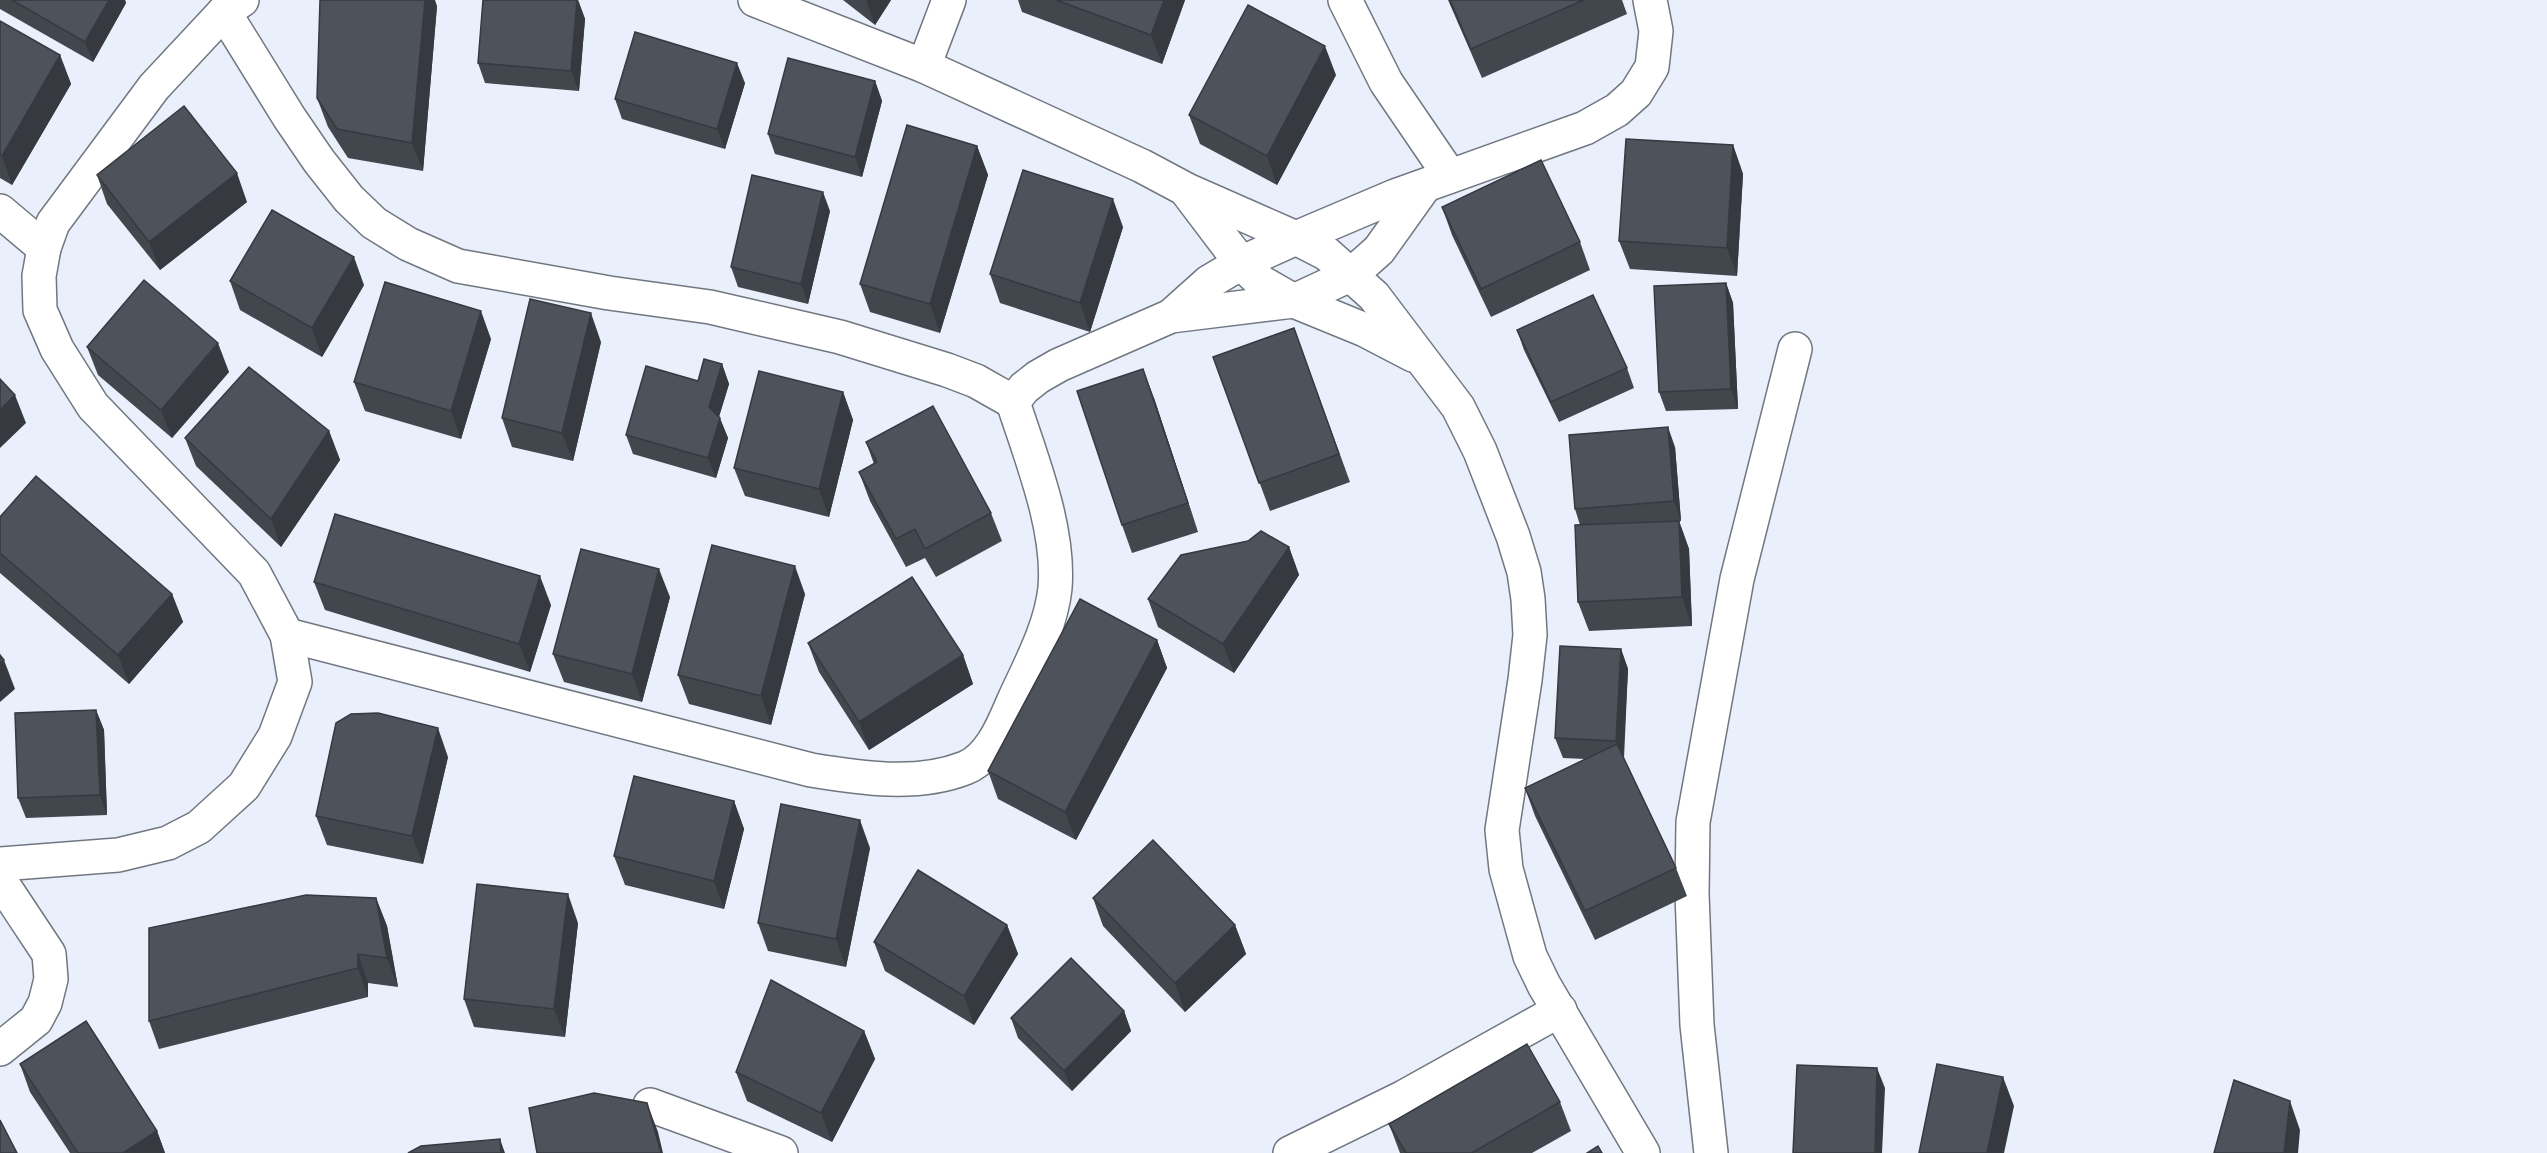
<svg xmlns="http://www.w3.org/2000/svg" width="2547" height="1153" font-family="'Sofia Sans Condensed',sans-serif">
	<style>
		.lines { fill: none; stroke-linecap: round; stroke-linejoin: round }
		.street-casing { stroke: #717780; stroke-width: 36 }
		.secondary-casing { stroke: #717780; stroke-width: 36 }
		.street { stroke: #fff; stroke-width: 33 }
		.secondary { stroke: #fff; stroke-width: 33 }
		.wall { fill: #42474e }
		.shaded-wall { fill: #363940 }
		.building { fill: #4d525b; stroke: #363940; stroke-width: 1.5 }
	</style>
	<rect width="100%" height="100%" fill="#eaf0fb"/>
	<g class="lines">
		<g class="street-casing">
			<g id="street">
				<polyline points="1345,0 1386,82 1450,176"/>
				<polyline points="224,12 289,117 319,161 349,199 374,223 408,244 458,266 609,293 710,307 840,337 947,370 976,381 1013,402"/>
				<polyline points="924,66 949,0"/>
				<polyline points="0,211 44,248"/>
				<polyline points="0,880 49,954 51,979 45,1003 36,1020 0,1049"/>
				<polyline points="650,1105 781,1153"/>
				<polyline points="1290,1153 1404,1097 1560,1010"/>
				<polyline points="1711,1153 1697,1025 1692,894 1693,822 1737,579 1795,349"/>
			</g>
		</g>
		<g class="secondary-casing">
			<g id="secondary">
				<polyline points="755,0 924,66 1142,166 1187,190 1296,238 1327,254 1374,296 1458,407 1480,451 1513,536 1524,572 1528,599 1530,635 1525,680 1502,830 1506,869 1530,956 1544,985 1643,1153"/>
				<polyline points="1188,193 1241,263 1261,282 1294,301 1365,330 1413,355"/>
				<polyline points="1171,316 1209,282 1241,263 1296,238 1395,196 1585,128 1617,110 1636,93 1652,67 1656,31 1650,0"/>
				<path d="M287,635L811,770C860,778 917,787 965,768C991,758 1004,723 1014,700C1030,665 1051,627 1055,588C1060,528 1031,458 1013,402L1024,388L1038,377L1059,365L1171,316L1294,301L1352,274L1379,250L1424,187"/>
				<polyline points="0,864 118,855 168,843 199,827 244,786 275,736 295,682 287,635 254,573 93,406 57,349 40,310 39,276 44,248 53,223 154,87 224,12 242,0"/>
			</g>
		</g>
		<use href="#street" class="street"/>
		<use href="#secondary" class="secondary"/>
	</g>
	<g class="wall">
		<polygon points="0,0 125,0 126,3 93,62 0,9"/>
		<polygon points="578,0 585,19 579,91 485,83 478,63"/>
		<polygon points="843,0 891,0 875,25"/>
		<polygon points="1018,0 1185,0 1162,64 1022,12"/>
		<polygon points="1448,0 1622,0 1627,14 1482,78"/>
		<polygon points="437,6 423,171 348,158 328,127 317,98"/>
		<polygon points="0,21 60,55 71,84 12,185 0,178"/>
		<polygon points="1336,75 1277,185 1200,144 1189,115"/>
		<polygon points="875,81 882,101 862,177 775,154 768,134"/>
		<polygon points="745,83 725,149 622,119 615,99"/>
		<polygon points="1733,145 1743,174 1737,276 1630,269 1619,241"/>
		<polygon points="977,146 988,175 940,333 870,312 860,284"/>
		<polygon points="97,175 247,202 160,270 107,204"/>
		<polygon points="1442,207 1580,242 1590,270 1491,317 1452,235"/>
		<polygon points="830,211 808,304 738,287 731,267"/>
		<polygon points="1123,227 1090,332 1000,303 990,274"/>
		<polygon points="230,281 364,285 322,357 240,310"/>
		<polygon points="1726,283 1733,303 1738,409 1666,411 1659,392"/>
		<polygon points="1294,328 1350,482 1270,511 1213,357"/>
		<polygon points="1517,330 1627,368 1634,388 1559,422 1524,350"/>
		<polygon points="491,339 461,439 365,411 354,382"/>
		<polygon points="601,342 573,461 512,447 502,418"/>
		<polygon points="87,347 229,372 172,438 98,375"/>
		<polygon points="722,364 729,384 719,417 728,438 716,478 633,454 626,435"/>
		<polygon points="843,392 853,420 829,517 745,496 734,468"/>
		<polygon points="1154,398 1198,532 1132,553 1122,525"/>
		<polygon points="329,431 340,460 281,547 196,466 185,438"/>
		<polygon points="866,442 991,513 1002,541 936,577 925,558 906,567 870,501 859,472 874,464"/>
		<polygon points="1675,447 1681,521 1679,521 1689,549 1692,626 1589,631 1578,602 1580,525 1575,509"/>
		<polygon points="0,517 172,594 183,622 129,684 0,573"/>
		<polygon points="1289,547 1299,575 1234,673 1158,627 1148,599"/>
		<polygon points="314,582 551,605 530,672 325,610"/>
		<polygon points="805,594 771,725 689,704 678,675"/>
		<polygon points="670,597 642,702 564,682 553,654"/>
		<polygon points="1157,640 1167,668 1076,840 998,799 988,771"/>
		<polygon points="808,643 963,655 973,684 869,750 819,672"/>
		<polygon points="1621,649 1628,669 1624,759 1676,868 1687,896 1595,940 1535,816 1525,788 1585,759 1563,758 1555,738"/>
		<polygon points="96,710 104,730 107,815 26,818 18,798"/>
		<polygon points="448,757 423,864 327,845 316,816"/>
		<polygon points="734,801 744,829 724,909 625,885 614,856"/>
		<polygon points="870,848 846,967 768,951 758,923"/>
		<polygon points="376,898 387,926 398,987 368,983 368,997 159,1049 149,1021"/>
		<polygon points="1093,898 1235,925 1246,954 1185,1012 1103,926"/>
		<polygon points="578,923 565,1037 474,1027 464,999"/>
		<polygon points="1007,925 1018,954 974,1025 885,971 874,942"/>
		<polygon points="1124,1011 1131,1031 1072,1091 1018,1038 1011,1018"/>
		<polygon points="864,1031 875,1059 832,1142 747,1101 736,1072"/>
		<polygon points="20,1064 157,1131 165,1153 70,1153 30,1092"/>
		<polygon points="1560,1102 1571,1131 1532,1153 1400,1153 1389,1124"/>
	</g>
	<g class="shaded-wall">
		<polygon points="109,0 125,0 126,3 93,62 85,42"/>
		<polygon points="425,0 435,0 437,6 423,171 412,143"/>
		<polygon points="578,0 585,19 579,91 571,71"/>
		<polygon points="866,0 891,0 875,25"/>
		<polygon points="1164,0 1185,0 1162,64 1151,35"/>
		<polygon points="1325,46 1336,75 1277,185 1267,156"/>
		<polygon points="60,55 71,84 12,185 2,156"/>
		<polygon points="737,63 745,83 725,149 717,129"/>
		<polygon points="875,81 882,101 862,177 855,157"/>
		<polygon points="1733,145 1743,174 1737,276 1727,248"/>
		<polygon points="977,146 988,175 940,333 930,304"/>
		<polygon points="237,173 247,202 160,270 149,242"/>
		<polygon points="823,192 830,211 808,304 801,284"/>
		<polygon points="1113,199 1123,227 1090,332 1080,303"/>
		<polygon points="354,257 364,285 322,357 312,328"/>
		<polygon points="1726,283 1733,303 1738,409 1731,389"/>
		<polygon points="481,311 491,339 461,439 451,411"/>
		<polygon points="591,313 601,342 573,461 562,433"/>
		<polygon points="218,343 229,372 172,438 161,410"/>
		<polygon points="722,364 729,384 716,426 709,407"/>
		<polygon points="1143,369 1154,398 1198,532 1188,503"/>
		<polygon points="843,392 853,420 829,517 819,489"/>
		<polygon points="15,395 26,423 0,448 0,410"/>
		<polygon points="720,418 728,438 716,478 708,458"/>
		<polygon points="1668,427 1675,447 1681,521 1674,501"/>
		<polygon points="329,431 340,460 281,547 271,519"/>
		<polygon points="1679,521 1689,549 1692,626 1682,597"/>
		<polygon points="1289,547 1299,575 1234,673 1223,644"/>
		<polygon points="795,566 805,594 771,725 761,696"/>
		<polygon points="659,569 670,597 642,702 632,674"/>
		<polygon points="540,576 551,605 530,672 519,644"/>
		<polygon points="172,594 183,622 129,684 118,655"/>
		<polygon points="1157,640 1167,668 1076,840 1065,812"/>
		<polygon points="1621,649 1628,669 1623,761 1616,741"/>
		<polygon points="963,655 973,684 869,750 859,722"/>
		<polygon points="4,660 15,689 0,702 0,664"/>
		<polygon points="96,710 104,730 107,815 100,795"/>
		<polygon points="438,728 448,757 423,864 412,836"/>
		<polygon points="734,801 744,829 724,909 714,881"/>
		<polygon points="860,820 870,848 846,967 836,939"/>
		<polygon points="568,894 578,923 565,1037 554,1009"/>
		<polygon points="376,898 387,926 398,987 387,958"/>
		<polygon points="1007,925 1018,954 974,1025 964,996"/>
		<polygon points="1235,925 1246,954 1185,1012 1175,983"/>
		<polygon points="358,954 368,983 368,997 358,968"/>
		<polygon points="1124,1011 1131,1031 1072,1091 1064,1071"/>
		<polygon points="864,1031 875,1059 832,1142 821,1113"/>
		<polygon points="1877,1068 1885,1088 1882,1153 1875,1153"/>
		<polygon points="2003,1077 2014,1106 2004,1153 1987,1153"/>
		<polygon points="2290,1101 2300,1130 2298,1153 2284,1153"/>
		<polygon points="647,1103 658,1132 663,1153 661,1153"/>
		<polygon points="157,1131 165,1153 123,1153"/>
		<polygon points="500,1139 505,1153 501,1153"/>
	</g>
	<g class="building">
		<polygon points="12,0 109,0 85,42"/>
		<polygon points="320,0 425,0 412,143 337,129 317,98"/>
		<polygon points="483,0 577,0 571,71 478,63"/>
		<polygon points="1056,0 1164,0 1151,35"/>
		<polygon points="1450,0 1584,0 1471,49"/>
		<polygon points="1248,5 1325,46 1267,156 1189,115"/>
		<polygon points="0,21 60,55 2,156 0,155"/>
		<polygon points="635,32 737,63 717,129 615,99"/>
		<polygon points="788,58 875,81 855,157 768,134"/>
		<polygon points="184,106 237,173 149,242 97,175"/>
		<polygon points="907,125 977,146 930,304 860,284"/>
		<polygon points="1626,139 1733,145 1727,248 1619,241"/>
		<polygon points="1541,160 1580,242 1481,289 1442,207"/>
		<polygon points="1023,170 1113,199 1080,303 990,274"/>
		<polygon points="752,175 823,192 801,284 731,267"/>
		<polygon points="272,210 354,257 312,328 230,281"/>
		<polygon points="144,280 218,343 161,410 87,347"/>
		<polygon points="385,282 481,311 451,411 354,382"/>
		<polygon points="1726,283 1731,389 1659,392 1654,286"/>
		<polygon points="1593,295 1627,368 1551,402 1517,330"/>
		<polygon points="530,299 591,313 562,433 502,418"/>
		<polygon points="1294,328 1339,454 1259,483 1213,357"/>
		<polygon points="704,359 722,364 709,407 720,418 708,458 626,435 646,366 698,381"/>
		<polygon points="249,367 329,431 271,519 185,438"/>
		<polygon points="1143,369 1188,503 1122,525 1077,391"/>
		<polygon points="759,371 843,392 819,489 734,468"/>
		<polygon points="0,379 15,395 0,410"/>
		<polygon points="933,406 991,513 925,549 915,529 896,539 859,472 877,462 866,442"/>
		<polygon points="1668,427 1674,501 1575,509 1569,435"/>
		<polygon points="36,476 172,594 118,655 0,553 0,517"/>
		<polygon points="335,514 540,576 519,644 314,582"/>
		<polygon points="1679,521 1682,597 1578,602 1575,525"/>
		<polygon points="1261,531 1289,547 1223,644 1148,599 1181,555 1248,541"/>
		<polygon points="712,545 795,566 761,696 678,675"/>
		<polygon points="581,549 659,569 632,674 553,654"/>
		<polygon points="912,577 963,655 859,722 808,643"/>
		<polygon points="1080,599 1157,640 1065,812 988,771"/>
		<polygon points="1560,646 1621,649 1616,741 1555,738"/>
		<polygon points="0,655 4,660 0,664"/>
		<polygon points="96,710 100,795 18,798 15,713"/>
		<polygon points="378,713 438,728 412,836 316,816 336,723 351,714"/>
		<polygon points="1617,744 1676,868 1585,911 1525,788"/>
		<polygon points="634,776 734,801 714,881 614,856"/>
		<polygon points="781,804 860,820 836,939 758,923"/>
		<polygon points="1153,840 1235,925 1175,983 1093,898"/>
		<polygon points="918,870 1007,925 964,996 874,942"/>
		<polygon points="477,884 568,894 554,1009 464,999"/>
		<polygon points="306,895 376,898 387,958 358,954 358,968 149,1021 149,928"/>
		<polygon points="1071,958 1124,1011 1064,1071 1011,1018"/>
		<polygon points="771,980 864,1031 821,1113 736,1072"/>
		<polygon points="86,1021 157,1131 123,1153 78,1153 20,1064"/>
		<polygon points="1527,1044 1560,1102 1472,1153 1406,1153 1389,1124"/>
		<polygon points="1937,1064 2003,1077 1987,1153 1919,1153"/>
		<polygon points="1797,1065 1877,1068 1875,1153 1793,1153"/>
		<polygon points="2234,1080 2290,1101 2284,1153 2214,1153"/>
		<polygon points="594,1093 647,1103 661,1153 537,1153 529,1108"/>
		<polygon points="0,1120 17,1153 0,1153"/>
		<polygon points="500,1139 501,1153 408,1153 421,1146"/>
		<polygon points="1598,1146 1602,1153 1587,1153"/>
	</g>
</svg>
